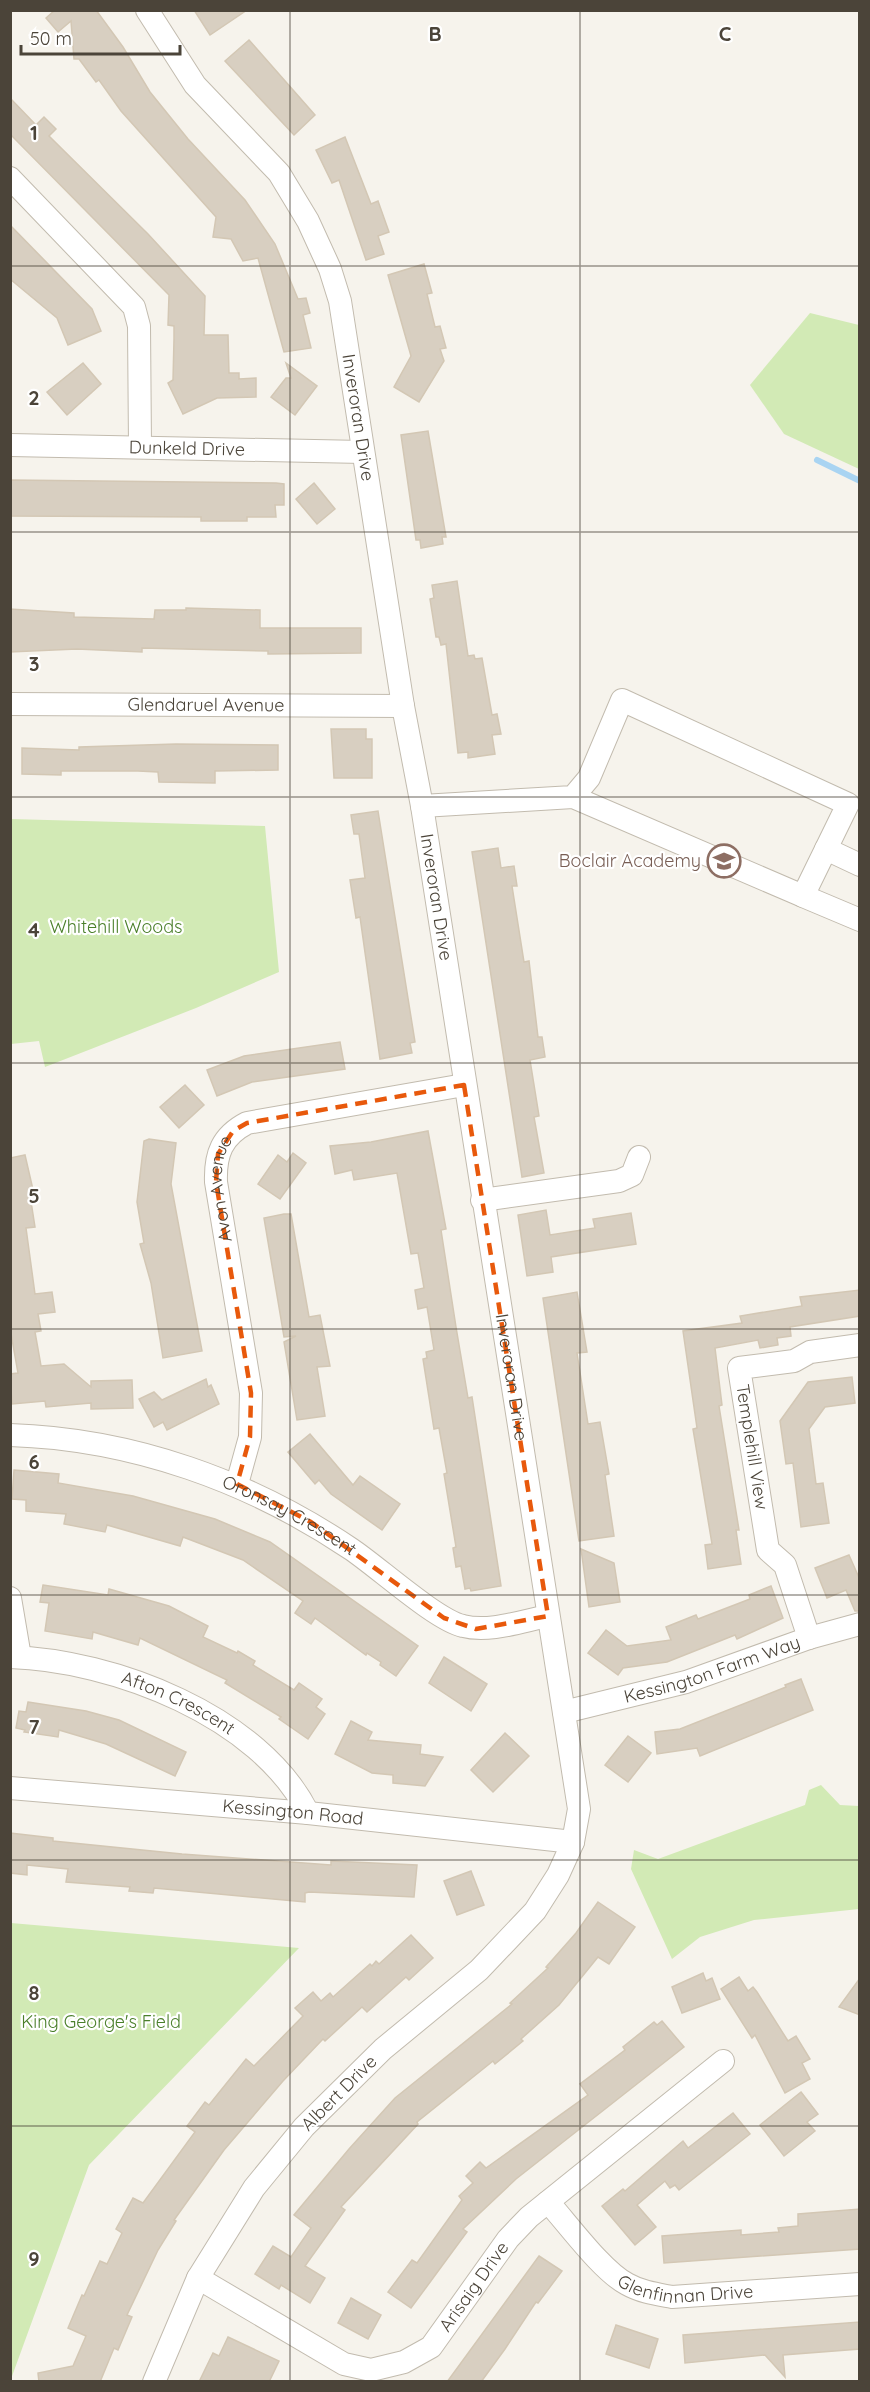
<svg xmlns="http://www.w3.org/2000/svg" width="870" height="2392" font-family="Quicksand,sans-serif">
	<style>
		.green { fill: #d2eab5 }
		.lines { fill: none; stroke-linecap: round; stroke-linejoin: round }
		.stream { stroke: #a9d4f2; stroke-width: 6 }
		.building { fill: #d8cfc1; stroke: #d3c7b4; stroke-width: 1.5 }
		.minor-casing { stroke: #c2bbae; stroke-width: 24 }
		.minor { stroke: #fff; stroke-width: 22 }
		.marked { fill: none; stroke: #e8590c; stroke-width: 4.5; stroke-dasharray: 12 8; stroke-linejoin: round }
		.grid { fill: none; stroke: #4b4439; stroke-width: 1.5; stroke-opacity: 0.55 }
		.labels { text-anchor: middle; stroke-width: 4.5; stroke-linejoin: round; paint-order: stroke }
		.street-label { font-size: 18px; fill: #4b4439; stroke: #fff }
		.education-label { font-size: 18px; fill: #785e54; stroke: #fff; text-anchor: end }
		.park-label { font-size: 18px; fill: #4a7f2a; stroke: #fff }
		.grid-label { font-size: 20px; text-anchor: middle; font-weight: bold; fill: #4b4439; stroke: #fff; stroke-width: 4.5; stroke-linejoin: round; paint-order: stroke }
	</style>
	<rect width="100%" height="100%" fill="#f6f3ec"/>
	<g class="green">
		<polygon points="810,313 859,325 859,469 784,434 750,385"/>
		<polygon points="11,819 265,826 279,972 196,1008 45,1067 39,1041 11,1044"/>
		<polygon points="821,1785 840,1805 859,1806 859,1909 754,1920 700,1937 672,1959 631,1869 634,1850 658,1859 805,1805 809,1790"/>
		<polygon points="11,1923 299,1948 89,2165 11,2379"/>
	</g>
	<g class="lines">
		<polyline class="stream" points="817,460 860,481"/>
	</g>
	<g class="building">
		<polygon points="55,10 96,10 123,47 150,92 188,139 245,200 275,244 298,299 306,298 310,313 303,315 311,348 284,352 258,258 243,261 231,239 213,237 216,217 121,111 99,80 96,82 79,59 74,59 71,21 58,32 46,18"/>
		<polygon points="194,10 247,10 210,35"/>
		<polygon points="249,40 315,115 294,135 225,61"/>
		<polygon points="10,98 36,125 44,117 56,129 49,136 148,234 205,296 204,335 228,335 229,373 239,373 239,379 256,378 256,397 217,398 183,414 168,383 173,380 174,339 174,326 168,325 169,295 10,134"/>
		<polygon points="345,137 371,204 378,201 389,232 378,236 384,254 366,260 339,180 332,183 316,150"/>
		<polygon points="10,225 92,309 101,331 68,345 57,318 10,279"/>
		<polygon points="424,264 432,293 427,294 435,327 440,326 446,348 440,349 444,361 419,402 394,387 411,356 388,275"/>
		<polygon points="83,363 101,384 67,415 47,392"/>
		<polygon points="286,363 317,386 295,415 271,397 286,378 291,378"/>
		<polygon points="428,431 446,537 442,537 443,544 421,548 420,540 416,540 401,435"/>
		<polygon points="10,480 276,483 284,484 284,505 275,505 276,517 247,517 247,521 201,521 201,517 10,516"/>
		<polygon points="314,483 335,509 317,524 296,499"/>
		<polygon points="457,581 468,656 474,655 475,659 482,658 492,715 497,714 501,734 492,735 495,754 468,758 468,752 458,753 446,644 441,645 439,637 436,637 430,599 434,598 432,585"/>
		<polygon points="186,608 260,610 260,628 361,628 361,653 268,654 268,651 142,648 142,652 77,649 10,652 10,609 74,613 74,617 154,619 155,610 186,610"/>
		<polygon points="331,729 366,729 366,739 372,739 372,778 334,778"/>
		<polygon points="176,744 278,745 278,770 215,771 215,783 159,782 158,772 138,771 61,771 61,775 22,774 22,748 79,750 79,747"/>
		<polygon points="378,811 415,1042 410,1043 412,1053 380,1059 360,917 356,918 350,880 365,878 359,834 354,834 351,815"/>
		<polygon points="498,848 501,868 514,866 517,886 512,886 524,962 529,961 538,1037 542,1037 545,1057 530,1060 539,1116 534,1117 544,1173 522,1177 472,852"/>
		<polygon points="340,1042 345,1069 252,1082 217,1096 207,1070 244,1056"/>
		<polygon points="185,1085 204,1105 179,1128 160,1107"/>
		<polygon points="428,1131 446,1229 441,1230 456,1327 468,1398 472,1397 501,1586 471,1591 470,1588 465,1589 461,1566 456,1567 453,1548 456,1547 444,1474 447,1473 439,1428 434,1429 423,1359 427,1358 426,1352 434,1350 427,1307 418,1309 415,1290 424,1288 418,1253 411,1254 397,1173 354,1180 352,1170 335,1174 330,1146 371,1142"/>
		<polygon points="149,1139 176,1143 171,1184 202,1351 163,1358 151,1283 140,1244 144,1243 137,1202 144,1141"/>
		<polygon points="293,1153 306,1163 280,1199 258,1184 278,1155 287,1162"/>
		<polygon points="25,1155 34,1194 30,1195 35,1227 26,1228 35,1294 52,1292 55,1312 38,1314 41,1331 35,1332 41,1366 64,1364 91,1387 91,1381 132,1380 133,1408 91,1409 91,1403 46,1407 45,1401 12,1404 10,1374 18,1373 10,1328 10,1158"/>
		<polygon points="546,1210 550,1235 595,1228 593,1219 631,1213 636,1244 551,1257 553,1272 527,1276 518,1215"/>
		<polygon points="284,1214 291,1214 309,1317 320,1315 330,1366 317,1367 325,1416 297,1420 284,1342 296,1336 284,1337 264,1218"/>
		<polygon points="860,1290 860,1316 790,1327 791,1336 777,1338 778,1345 760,1348 758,1340 715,1348 722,1405 719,1406 739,1530 736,1530 741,1564 708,1569 705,1545 712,1544 693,1429 697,1428 683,1331 742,1323 740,1316 802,1306 800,1297"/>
		<polygon points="577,1292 587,1352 577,1353 588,1424 600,1422 609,1474 605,1475 614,1536 579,1541 543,1298"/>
		<polygon points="852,1377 855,1403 825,1407 809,1429 816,1484 823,1483 829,1523 801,1527 793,1463 786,1464 780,1421 808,1382"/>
		<polygon points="206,1379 208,1387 211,1385 219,1404 167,1430 163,1422 154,1427 139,1399 154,1392 162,1400"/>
		<polygon points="310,1434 353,1485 360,1476 400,1504 382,1530 331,1494 319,1480 315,1484 288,1452"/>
		<polygon points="14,1470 59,1474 58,1483 133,1496 215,1519 270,1542 418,1646 396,1676 380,1665 381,1662 367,1653 366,1655 315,1618 311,1624 295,1613 303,1601 243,1560 183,1537 180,1546 107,1525 105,1532 64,1524 66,1514 26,1511 26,1500 12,1499"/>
		<polygon points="581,1549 614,1563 620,1602 589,1607"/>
		<polygon points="849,1555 860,1580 860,1611 855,1611 846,1590 827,1598 815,1568"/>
		<polygon points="43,1585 108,1595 109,1589 169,1606 208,1626 203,1637 237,1653 238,1651 255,1661 253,1665 294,1690 299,1683 322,1699 316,1707 325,1714 308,1739 279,1719 281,1717 225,1683 227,1680 140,1638 138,1645 93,1632 92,1639 45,1631 49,1603 40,1602"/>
		<polygon points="771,1586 783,1618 737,1639 735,1635 667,1662 623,1668 618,1675 588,1653 606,1630 627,1646 671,1640 666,1627 696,1615 698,1619 750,1599 749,1595"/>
		<polygon points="444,1657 487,1684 471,1711 429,1683"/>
		<polygon points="801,1679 813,1710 700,1756 697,1748 657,1754 655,1732 680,1729 786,1687 785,1685"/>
		<polygon points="28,1702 86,1711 119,1720 186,1752 175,1776 106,1744 59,1730 58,1737 24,1732 25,1730 16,1728 19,1711 26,1712"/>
		<polygon points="351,1721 372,1732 368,1740 421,1745 420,1754 443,1757 425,1786 393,1783 393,1775 372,1773 335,1754"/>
		<polygon points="505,1733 529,1756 493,1792 471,1770"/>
		<polygon points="628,1736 651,1753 628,1782 605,1765"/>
		<polygon points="10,1833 53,1838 53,1841 182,1854 331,1865 331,1861 417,1865 414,1897 309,1892 305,1893 305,1902 154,1888 153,1893 129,1891 130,1887 66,1882 68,1869 27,1865 27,1875 10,1873"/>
		<polygon points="471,1871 484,1905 457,1915 444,1881"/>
		<polygon points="598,1902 635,1927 609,1964 598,1957 559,2005 521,2039 523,2041 495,2064 493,2061 417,2122 418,2124 341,2207 345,2210 305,2266 325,2278 310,2303 281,2285 279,2289 255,2274 273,2246 291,2257 311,2228 294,2215 349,2149 395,2098 512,2004 510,2003 548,1968 546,1967 576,1933"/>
		<polygon points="411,1935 433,1958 409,1980 406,1977 367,2012 362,2007 325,2041 323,2039 283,2081 224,2150 174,2220 176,2221 158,2250 127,2315 132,2317 118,2350 114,2348 100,2382 39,2382 38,2373 73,2366 86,2336 68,2328 82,2295 84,2296 100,2261 107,2264 122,2233 116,2229 133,2198 143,2203 195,2132 187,2126 205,2102 209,2105 246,2059 254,2066 303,2016 295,2008 313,1992 321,2001 330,1993 333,1997 370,1964 372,1966 376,1961 379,1964"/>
		<polygon points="703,1973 706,1981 712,1978 720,1999 682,2013 672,1987"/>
		<polygon points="739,1977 748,1991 753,1987 757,1992 788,2041 796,2036 810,2059 802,2063 810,2079 785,2093 755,2035 752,2038 721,1989"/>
		<polygon points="860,1978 860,2015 839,2007"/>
		<polygon points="662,2021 684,2047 516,2179 463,2229 467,2232 411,2308 388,2292 412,2260 417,2263 462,2200 459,2196 473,2183 466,2176 480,2162 486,2168 588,2095 580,2084 625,2050 623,2047 654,2022 657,2025"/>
		<polygon points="801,2092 818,2114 807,2122 815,2131 784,2156 760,2125"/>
		<polygon points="733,2113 750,2134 679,2190 675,2185 670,2188 665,2181 637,2205 656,2227 635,2245 602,2206 623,2189 625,2191 683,2141 688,2148"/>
		<polygon points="860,2209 860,2249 664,2263 662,2236 741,2230 741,2235 779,2232 778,2228 798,2226 798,2214"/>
		<polygon points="539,2256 562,2271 538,2303 536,2302 505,2349 481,2382 447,2382"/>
		<polygon points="351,2298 381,2315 368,2339 338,2323"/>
		<polygon points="860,2322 860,2349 783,2355 785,2377 765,2355 685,2363 683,2335"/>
		<polygon points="616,2325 658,2339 649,2368 606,2354"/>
		<polygon points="228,2337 279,2361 269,2382 199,2382 213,2353 219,2356"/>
	</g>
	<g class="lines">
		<g class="minor-casing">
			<g id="minor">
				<path id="s1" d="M147,10L195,85L279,173L308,221L330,269L340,301L403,706L422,806L579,1809L573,1842L558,1875L535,1911L479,1970L383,2049L304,2127L254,2188L198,2278L154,2382"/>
				<polyline points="10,178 134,307 139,326 140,447"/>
				<path id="s2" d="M10,445L363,452"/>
				<path id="s3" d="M10,704L403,706"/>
				<polyline points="422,806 573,797 803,896 848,804 622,700 589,778 573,797"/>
				<polyline points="826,849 860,865"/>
				<polyline points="803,896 860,920"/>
				<polyline points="482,1200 619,1181 632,1175 639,1157"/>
				<path id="s4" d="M10,1435C133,1439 250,1481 351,1549C378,1567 436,1620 463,1626C489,1633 522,1621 548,1616"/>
				<path id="s5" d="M237,1484L250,1437L251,1393L216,1182C215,1154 222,1136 247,1123L464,1085"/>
				<polyline points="10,1598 20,1657"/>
				<polyline points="809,1638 785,1565 768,1550 739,1368 794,1361 810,1352 860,1345"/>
				<path id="s6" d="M10,1657C113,1660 260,1716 308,1813"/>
				<path id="s7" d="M564,1712L686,1682L809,1638L860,1624"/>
				<path id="s8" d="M10,1788L308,1813L573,1842"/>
				<path id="s9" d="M548,2202C568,2224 602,2271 627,2284C641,2292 656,2294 672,2297L860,2284"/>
				<path id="s10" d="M198,2278L344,2364L371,2370L404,2362L431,2347L508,2239L529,2217L723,2061"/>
			</g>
		</g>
		<use href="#minor" class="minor"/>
	</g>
	<path class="marked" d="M464,1085L548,1616L476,1629L444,1618L311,1522L237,1484L250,1437L251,1393L216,1182L218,1154L233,1131L247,1123Z"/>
	<path class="grid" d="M290,10V2382M580,10V2382M10,266H860M10,532H860M10,797H860M10,1063H860M10,1329H860M10,1595H860M10,1860H860M10,2126H860"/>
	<defs>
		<g id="school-ring" transform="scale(1.725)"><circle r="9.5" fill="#fff" stroke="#8d6e63" stroke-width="1.5"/><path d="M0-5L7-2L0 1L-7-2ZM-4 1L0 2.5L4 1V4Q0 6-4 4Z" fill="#8d6e63"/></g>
	</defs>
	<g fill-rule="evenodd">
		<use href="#school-ring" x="724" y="861"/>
	</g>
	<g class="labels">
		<g class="street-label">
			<text dy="6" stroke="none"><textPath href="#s1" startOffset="471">Inveroran Drive</textPath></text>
			<text dy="6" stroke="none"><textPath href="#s2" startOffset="177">Dunkeld Drive</textPath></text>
			<text dy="6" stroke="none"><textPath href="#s3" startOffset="196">Glendaruel Avenue</textPath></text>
			<text dy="6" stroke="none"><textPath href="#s1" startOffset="957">Inveroran Drive</textPath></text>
			<text dy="6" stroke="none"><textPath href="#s5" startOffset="300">Avon Avenue</textPath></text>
			<text dy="6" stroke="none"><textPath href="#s1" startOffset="1443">Inveroran Drive</textPath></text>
			<text transform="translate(752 1447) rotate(81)" y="6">Templehill View</text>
			<text dy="6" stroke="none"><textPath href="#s4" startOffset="294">Oronsay Crescent</textPath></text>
			<text dy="6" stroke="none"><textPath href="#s7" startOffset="154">Kessington Farm Way</textPath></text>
			<text dy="6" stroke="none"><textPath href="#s6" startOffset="176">Afton Crescent</textPath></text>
			<text dy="6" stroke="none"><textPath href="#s8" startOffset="284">Kessington Road</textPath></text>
			<text transform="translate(339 2093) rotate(-45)" y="6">Albert Drive</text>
			<text dy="6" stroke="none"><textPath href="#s9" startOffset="174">Glenfinnan Drive</textPath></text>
			<text dy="6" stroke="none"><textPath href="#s10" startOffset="336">Arisaig Drive</textPath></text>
		</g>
		<g class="education-label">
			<text x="701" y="867">Boclair Academy</text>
		</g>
		<g class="park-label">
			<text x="116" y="933">Whitehill Woods</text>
			<text x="101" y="2028">King George's Field</text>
		</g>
	</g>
	<g class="grid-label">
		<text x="435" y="41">B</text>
		<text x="725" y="41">C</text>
		<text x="34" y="140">1</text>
		<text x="34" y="405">2</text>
		<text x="34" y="671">3</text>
		<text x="34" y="937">4</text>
		<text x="34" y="1203">5</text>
		<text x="34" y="1469">6</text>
		<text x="34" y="1734">7</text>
		<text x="34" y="2000">8</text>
		<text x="34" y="2266">9</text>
	</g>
	<rect width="870" height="2392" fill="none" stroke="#4b4439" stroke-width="24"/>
	<path d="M21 45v9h159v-9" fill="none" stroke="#4b4439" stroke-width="3"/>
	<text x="30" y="45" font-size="18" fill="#4b4439" stroke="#ffffff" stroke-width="4.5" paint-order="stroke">50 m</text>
</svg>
